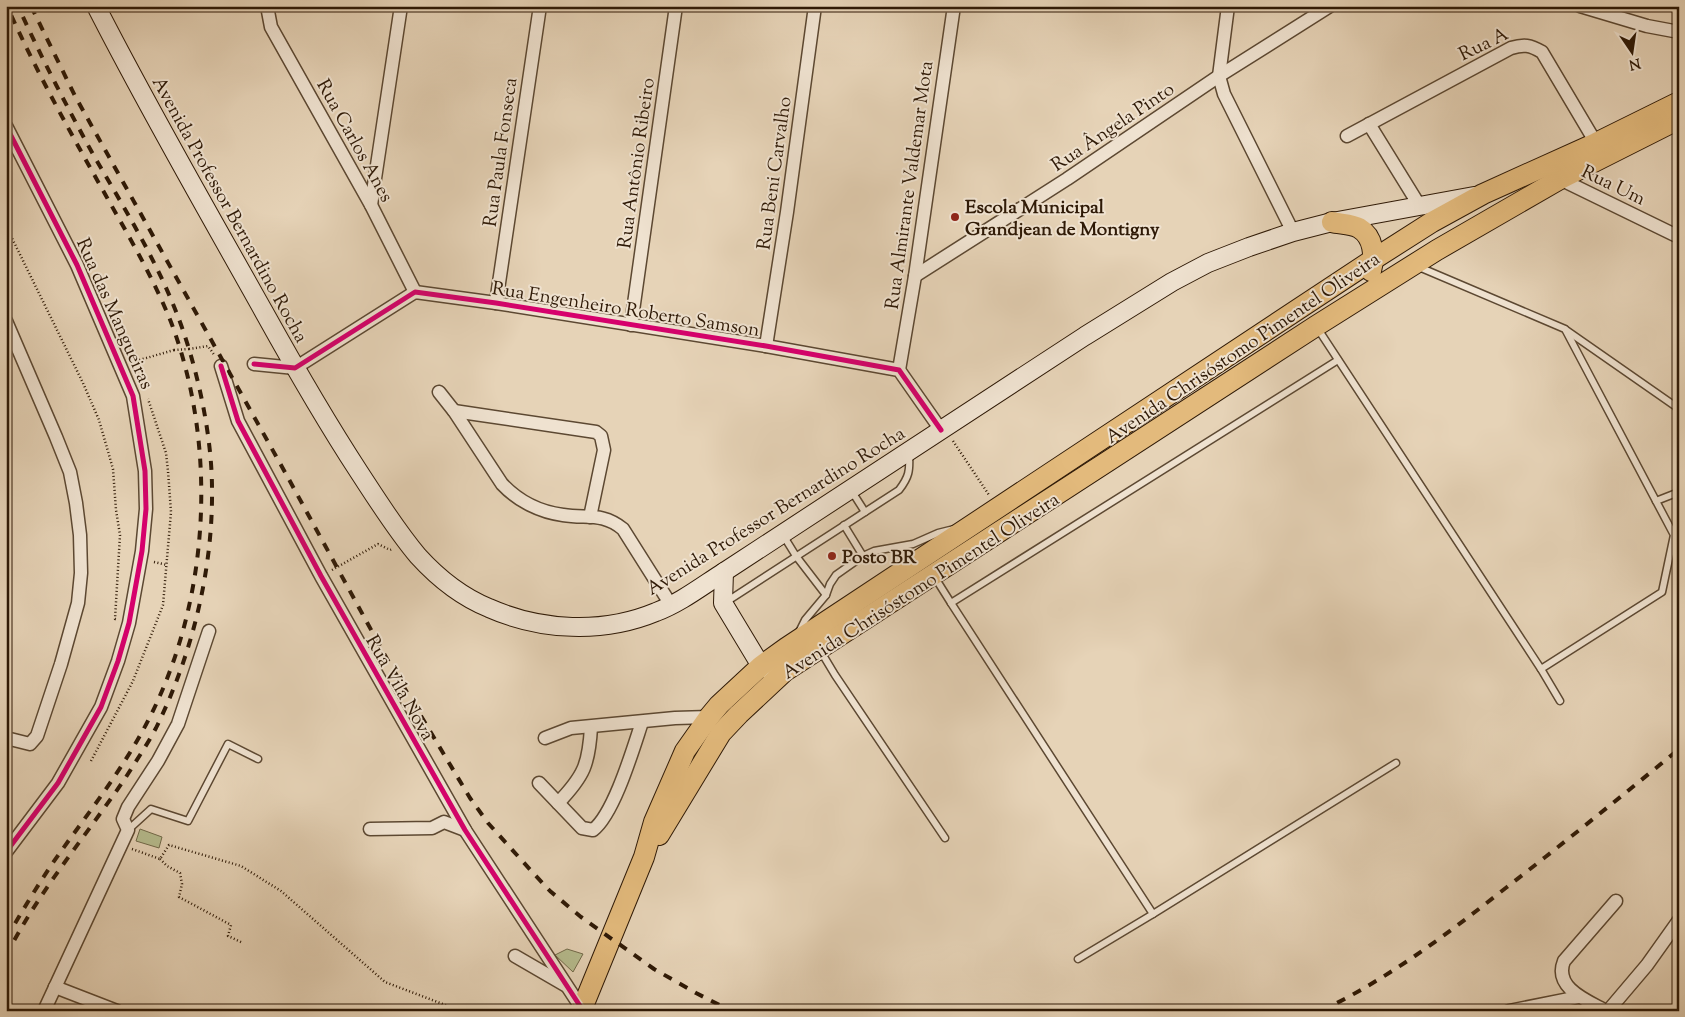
<svg xmlns="http://www.w3.org/2000/svg" width="1685" height="1017" font-family="'Sorts Mill Goudy',serif">
	<style>
		.green { fill: #b6bc8e; stroke: #726a4a }
		.lines { fill: none; stroke-linecap: round; stroke-linejoin: round }
		.service-casing { stroke: #5c4832; stroke-width: 9 }
		.minor-casing { stroke: #5c4832; stroke-width: 15 }
		.secondary-casing { stroke: #2e1906; stroke-width: 20 }
		.primary-casing { stroke: #2e1906; stroke-width: 22 }
		.path { stroke: #2e1906; stroke-width: 2.5; stroke-dasharray: 1 2.5; stroke-linecap: butt }
		.service { stroke: #efe2d0; stroke-width: 6 }
		.minor { stroke: #efe2d0; stroke-width: 12 }
		.secondary { stroke: #efe2d0; stroke-width: 18 }
		.primary { stroke: #e3ba7c; stroke-width: 20 }
		.rail { stroke: #2e1906; stroke-width: 4; stroke-dasharray: 9 9; stroke-linecap: butt }
		.path-bridge { stroke: #2e1906; stroke-width: 2.5; stroke-dasharray: 1 2.5; stroke-linecap: butt }
		.cycleway-casing { stroke: #efe2d0; stroke-width: 8 }
		.cycleway { stroke: #d6006c; stroke-width: 5 }
		.poi-dot { fill: #8f2418; stroke: #efe2d0; stroke-width: 2 }
		.labels { text-anchor: middle; stroke-width: 4; stroke-linejoin: round; paint-order: stroke }
		.street-label { font-size: 19px; fill: #2e1906; stroke: #efe2d0 }
		.poi-label { font-size: 19px; font-weight: bold; fill: #2e1906; stroke: #efe2d0; text-anchor: start }
	</style>
	<rect width="100%" height="100%" fill="#e6d3b7"/>
	<filter id="stains"><feTurbulence type="fractalNoise" baseFrequency=".004" numOctaves="4"/><feColorMatrix values="0 0 0 0 .2 0 0 0 0 .09 0 0 0 0 .02 0 0 0 .5 -.17"/></filter>
	<radialGradient id="worn" r=".72"><stop offset=".6" stop-color="#630" stop-opacity="0"/><stop offset="1" stop-color="#630" stop-opacity=".3"/></radialGradient>
	<g class="green">
		<polygon points="140,829 162,837 159,848 136,841"/>
		<polygon points="567,949 583,954 573,972 555,955"/>
	</g>
	<g class="lines">
		<g class="service-casing">
			<g id="service">
				<polyline points="1419,267 1565,329 1674,535 1662,592 1541,669"/>
				<polyline points="1318,329 1541,669 1560,701"/>
				<polyline points="1566,330 1675,406 1679,411"/>
				<polyline points="851,490 865,512"/>
				<polyline points="1656,501 1679,492"/>
				<polyline points="844,525 863,556"/>
				<polyline points="783,535 796,556 826,595"/>
				<polyline points="934,576 951,603 1338,360"/>
				<path d="M726,602L899,490C909,477 910,471 909,454"/>
				<polyline points="951,603 1153,914 1396,763"/>
				<polyline points="799,632 805,620 826,595 830,584 836,575 863,556 874,551 913,544 938,533 954,529"/>
				<polyline points="820,650 835,675 945,838"/>
				<polyline points="128,830 151,809 188,821 228,744 258,759"/>
				<polyline points="1078,959 1153,914"/>
			</g>
		</g>
		<g class="minor-casing">
			<g id="minor">
				<polyline points="267,6 271,27 371,205 415,292"/>
				<polyline points="1228,6 1219,76 1224,94 1293,232"/>
				<polyline points="1580,6 1647,26 1679,32"/>
				<polyline points="1678,6 1679,8"/>
				<polyline points="1369,124 1419,205"/>
				<polyline points="6,126 77,265 133,396 145,471 146,509 142,551 129,623 118,661 101,707 58,783 6,852"/>
				<path d="M1347,136L1511,48C1524,44 1530,45 1542,52L1596,143"/>
				<polyline points="1560,179 1679,237"/>
				<polyline points="371,205 401,6"/>
				<polyline points="915,276 1067,179 1219,76 1330,6"/>
				<polyline points="496,303 540,6"/>
				<polyline points="6,321 56,437 70,472 76,503 80,535 81,573 78,603 61,664 37,736 30,744 6,738"/>
				<polyline points="631,325 676,6"/>
				<polyline points="766,346 787,212 815,6"/>
				<polyline points="254,364 295,368 415,292 496,303 766,346 899,370 941,430"/>
				<polyline points="221,366 238,421 321,576 465,830 582,1009"/>
				<polyline points="899,370 915,276 954,6"/>
				<path d="M439,392L454,411L502,484C518,501 540,512 563,515C587,519 602,512 623,529L671,605"/>
				<polyline points="454,411 596,432 601,436 604,450 590,517"/>
				<polyline points="545,738 571,728 675,718 709,717"/>
				<path d="M539,783L582,828L593,830C614,814 633,749 642,722"/>
				<path d="M558,803C584,776 589,764 591,727"/>
				<polyline points="370,829 432,828 444,822 465,830"/>
				<polyline points="515,956 565,985"/>
				<polyline points="55,987 117,1011"/>
				<polyline points="44,1011 128,830 123,819 128,807 158,761 178,724 209,631"/>
				<polyline points="1509,1011 1579,997"/>
				<path d="M1606,1011C1588,1001 1553,988 1564,961L1616,901"/>
				<polyline points="1608,1011 1647,965 1679,920"/>
			</g>
		</g>
		<g class="secondary-casing">
			<g id="secondary">
				<path d="M96,6C149,110 207,210 264,312C294,366 325,420 359,472C378,501 396,530 418,556C438,578 462,597 489,608C541,631 603,634 656,612C680,603 702,586 724,572L1085,336L1172,282L1208,263L1249,247L1293,232L1332,222L1474,196"/>
				<polyline points="724,572 723,603 761,666 772,671"/>
			</g>
		</g>
		<g class="primary-casing">
			<g id="primary">
				<path d="M1332,222C1340,224 1352,224 1359,228C1374,237 1375,256 1371,271"/>
				<polyline points="659,835 721,733 739,714 785,671 1316,326 1437,250 1560,179 1679,119"/>
				<polyline points="581,1011 644,857 654,822 685,751 709,717 719,705 761,666 786,648 1374,259 1432,222 1483,194 1596,143 1679,102"/>
			</g>
		</g>
		<g class="path">
			<polyline points="6,182 10,189 6,191"/>
			<polyline points="6,226 83,383 99,420 113,469 116,510 120,535 115,619 116,619"/>
			<polyline points="115,313 136,361 142,379"/>
			<polyline points="189,349 208,346 215,356"/>
			<polyline points="136,361 174,350"/>
			<polyline points="953,441 989,495"/>
			<polyline points="154,562 167,565"/>
			<polyline points="332,570 378,544 390,550 393,549"/>
			<polyline points="91,761 133,681 163,605 171,512 168,471 166,453 148,399"/>
			<polyline points="132,849 160,859 169,845 241,866 281,891 385,982 461,1011"/>
			<polyline points="160,859 167,866 180,873 182,884 179,897 231,925 228,936 243,943"/>
		</g>
		<use href="#service" class="service"/>
		<use href="#minor" class="minor"/>
		<use href="#secondary" class="secondary"/>
		<use href="#primary" class="primary"/>
		<g class="rail">
			<polyline points="31,6 75,96 286,474 387,659 470,798 488,823 535,875 550,891 581,917 654,969 696,993 731,1011"/>
			<path d="M6,939C21,913 36,888 52,864C82,821 116,779 142,732C209,611 220,452 171,322C153,277 128,235 105,194C70,132 36,71 7,6"/>
			<path d="M6,956C38,892 86,836 126,777C136,761 147,745 156,728C192,655 213,570 212,489C212,433 196,361 175,309C154,256 123,206 94,156C67,107 41,57 18,6"/>
			<path d="M1321,1011C1391,977 1446,935 1507,887C1565,842 1622,796 1679,749"/>
		</g>
		<polyline class="path-bridge" points="174,350 189,349"/>
		<g class="cycleway-casing">
			<g id="cycleway">
				<polyline points="6,126 77,265 133,396 145,471 146,509 142,551 129,623 118,661 101,707 58,783 6,852"/>
				<polyline points="254,364 295,368 415,292 496,303 766,346 899,370 941,430"/>
				<polyline points="221,366 238,421 321,576 465,830 582,1009"/>
			</g>
		</g>
		<use href="#cycleway" class="cycleway"/>
	</g>
	<g class="poi-dot">
		<circle cx="955" cy="217" r="5"/>
		<circle cx="832" cy="556" r="5"/>
	</g>
	<g class="labels">
		<g class="street-label">
			<text transform="translate(1483 43) rotate(-26)" y="7">Rua A</text>
			<text transform="translate(1112 126) rotate(-34)" y="7">Rua Ângela Pinto</text>
			<text transform="translate(356 140) rotate(61)" y="7">Rua Carlos Anes</text>
			<text transform="translate(499 152) rotate(-82)" y="7">Rua Paula Fonseca</text>
			<text transform="translate(635 163) rotate(-82)" y="7">Rua Antônio Ribeiro</text>
			<text transform="translate(773 173) rotate(-82)" y="7">Rua Beni Carvalho</text>
			<text transform="translate(1614 184) rotate(26)" y="7">Rua Um</text>
			<text transform="translate(908 185) rotate(-82)" y="7">Rua Almirante Valdemar Mota</text>
			<text transform="translate(231 209) rotate(61)" y="7">Avenida Professor Bernardino Rocha</text>
			<text transform="translate(626 308) rotate(9)" y="7">Rua Engenheiro Roberto Samson</text>
			<text transform="translate(116 313) rotate(66)" y="7">Rua das Mangueiras</text>
			<text transform="translate(1242 347) rotate(-34)" y="7">Avenida Chrisóstomo Pimentel Oliveira</text>
			<text transform="translate(775 510) rotate(-32)" y="7">Avenida Professor Bernardino Rocha</text>
			<text transform="translate(920 585) rotate(-33)" y="7">Avenida Chrisóstomo Pimentel Oliveira</text>
			<text transform="translate(401 687) rotate(60)" y="7">Rua Vila Nova</text>
		</g>
		<g class="poi-label">
			<text x="965" y="213">Escola Municipal<tspan x="965" dy="22">Grandjean de Montigny</tspan></text>
			<text x="842" y="563">Posto BR</text>
		</g>
	</g>
	<rect width="1685" height="1017" fill="none" stroke="#e6d3b7" stroke-width="25"/>
	<rect x="8" y="8" width="1670" height="1002" fill="none" stroke="#2e1906" stroke-width="2.5"/>
	<rect x="12" y="12" width="1660" height="992" fill="none" stroke="#2e1906"/>
	<g transform="translate(1632 52) rotate(167)" stroke="#efe2d0" stroke-width="4" paint-order="stroke">
	<path d="M0-4L9 19L0 12L-9 19Z" fill="#2e1906"/>
	<text y="-8" font-size="14" font-weight="bold" text-anchor="middle" fill="#2e1906">N</text>
	</g>
	<rect width="100%" height="100%" filter="url(#stains)"/>
	<rect width="100%" height="100%" fill="url(#worn)"/>
</svg>
